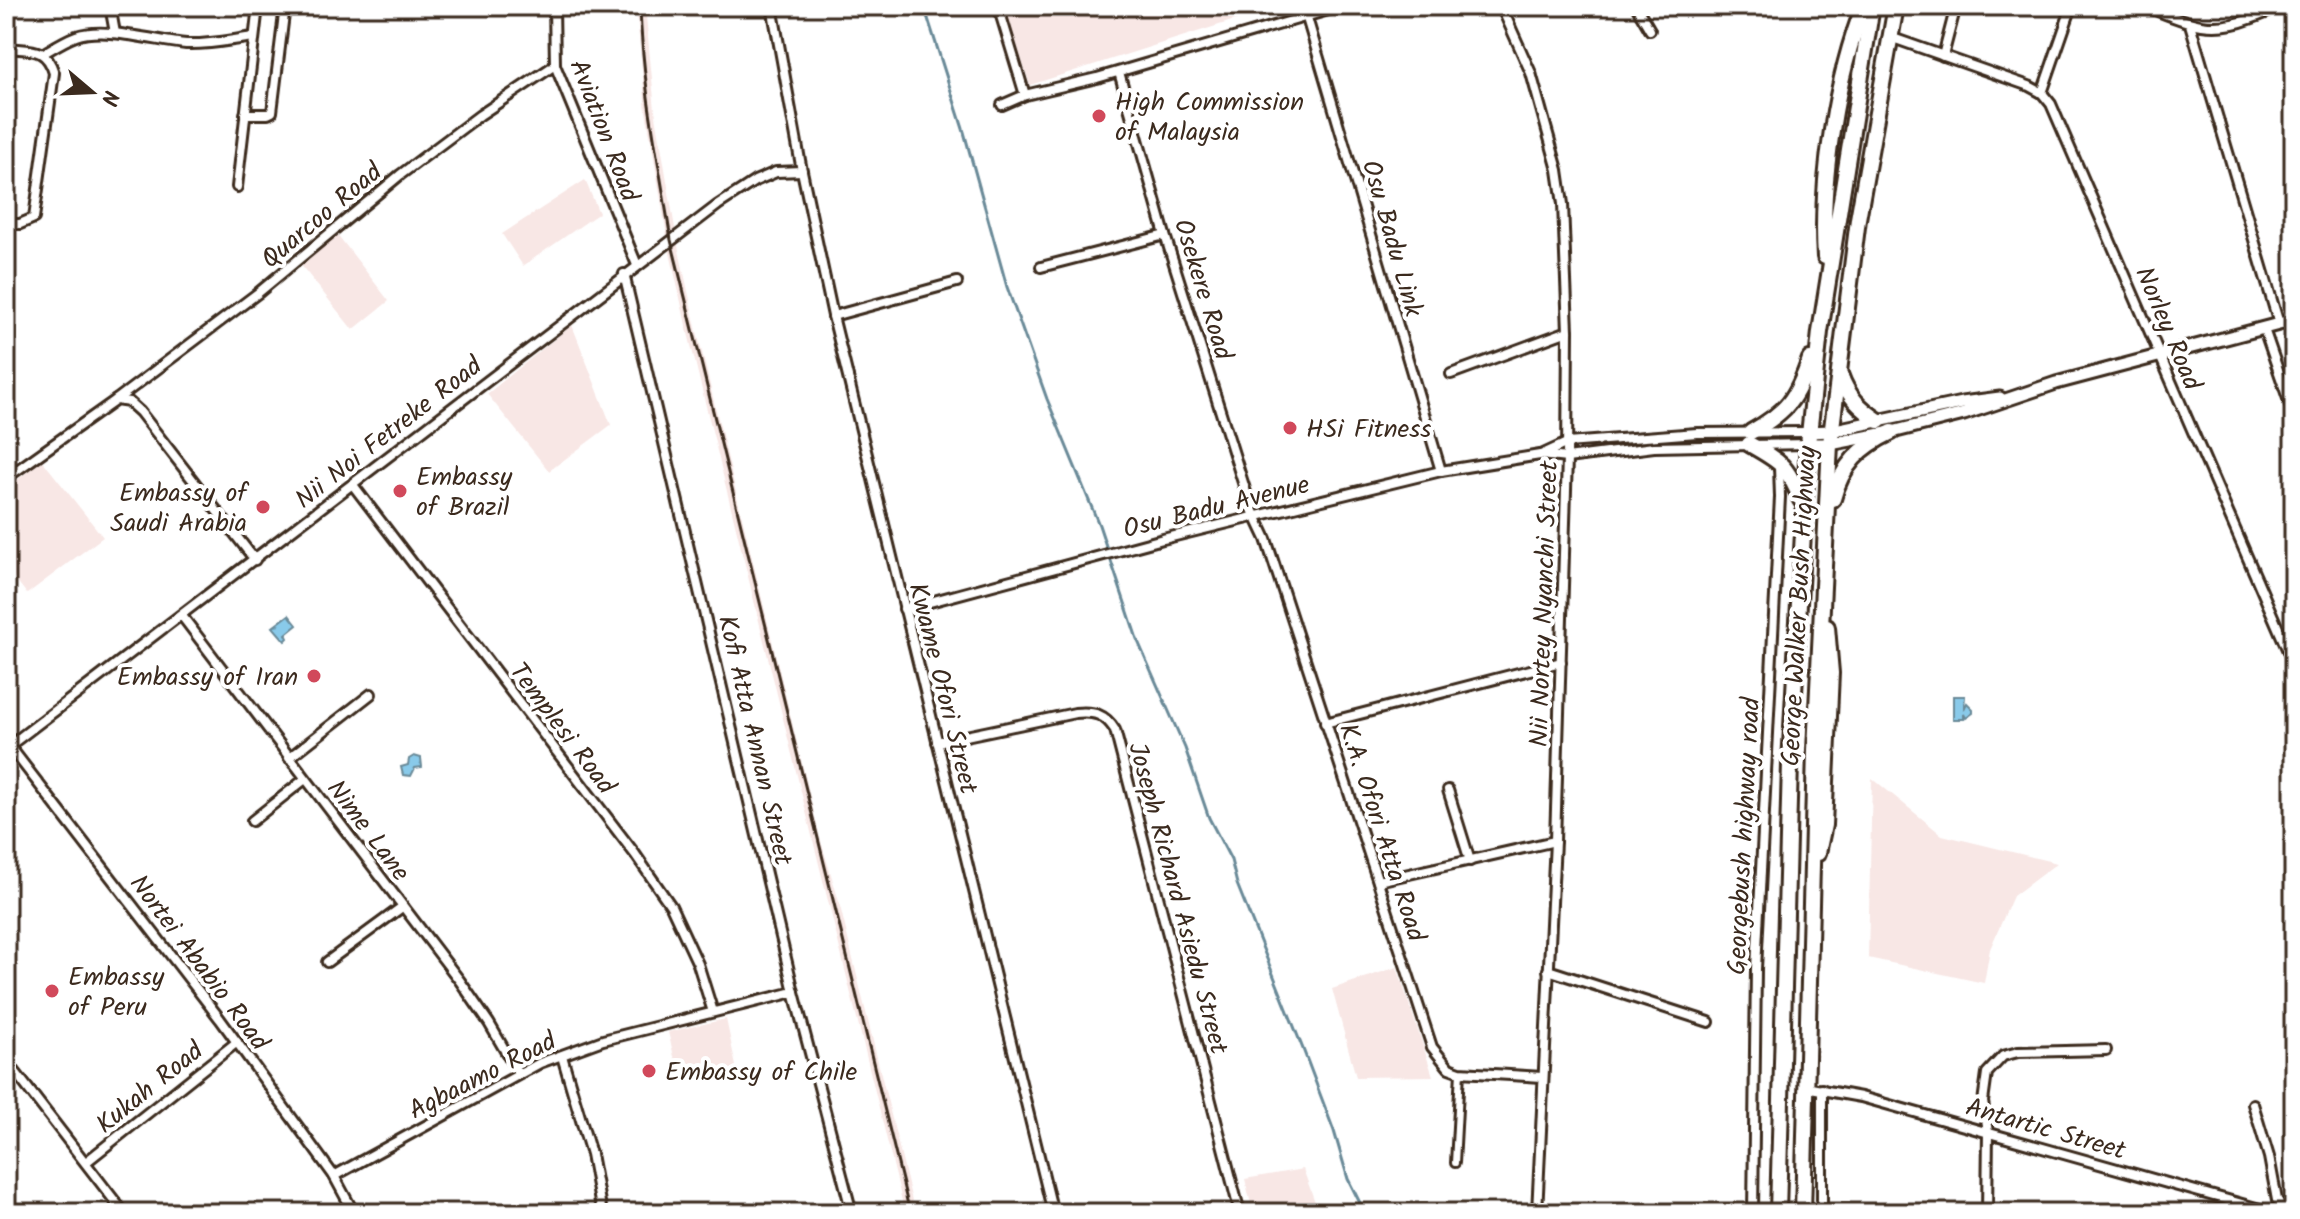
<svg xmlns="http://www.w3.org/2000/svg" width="2300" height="1219" font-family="Kalam,sans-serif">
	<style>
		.built { fill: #f8e7e5 }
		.water { fill: url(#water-ripples); stroke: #6a8a98; stroke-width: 2 }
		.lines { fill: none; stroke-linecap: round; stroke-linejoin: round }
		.stream { stroke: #6a8a98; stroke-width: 3 }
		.pedestrian-casing { stroke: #3b2a1e; stroke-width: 12 }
		.minor-casing { stroke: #3b2a1e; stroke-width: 14 }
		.secondary-casing { stroke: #3b2a1e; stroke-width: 17 }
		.trunk-casing { stroke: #3b2a1e; stroke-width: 20 }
		.pedestrian { stroke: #fff; stroke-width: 6 }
		.minor { stroke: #fff; stroke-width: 8 }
		.secondary { stroke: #fff; stroke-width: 11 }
		.trunk { stroke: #fff; stroke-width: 14 }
		.rail { stroke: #3b2a1e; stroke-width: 3 }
		.poi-dot { fill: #d1495b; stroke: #fff; stroke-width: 3 }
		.labels { text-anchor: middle; stroke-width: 8; stroke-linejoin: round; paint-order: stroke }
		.poi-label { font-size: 26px; fill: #3b2a1e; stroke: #fff; text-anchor: start }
		.street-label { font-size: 26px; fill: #3b2a1e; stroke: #fff }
	</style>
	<defs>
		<pattern id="water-ripples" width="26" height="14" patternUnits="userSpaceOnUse" patternTransform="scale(2)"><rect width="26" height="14" fill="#89caea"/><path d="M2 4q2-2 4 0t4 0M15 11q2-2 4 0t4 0" fill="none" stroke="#71a4bd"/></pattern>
	</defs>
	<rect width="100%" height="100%" fill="#fff"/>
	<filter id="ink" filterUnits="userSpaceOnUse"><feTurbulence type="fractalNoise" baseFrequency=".0125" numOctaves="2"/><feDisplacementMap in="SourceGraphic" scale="16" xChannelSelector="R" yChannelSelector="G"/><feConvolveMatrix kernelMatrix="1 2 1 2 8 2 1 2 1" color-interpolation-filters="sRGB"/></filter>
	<g filter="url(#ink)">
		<g class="built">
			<polygon points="636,6 645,6 655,110 678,246 695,323 820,838 838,898 915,1213 905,1213 686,325 669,248 646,111"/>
			<polygon points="1004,6 1276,6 1276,7 1030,85"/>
			<polygon points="585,180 599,213 523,266 502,234"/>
			<polygon points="333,229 389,301 353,330 296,259"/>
			<polygon points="572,325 611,425 549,471 487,394"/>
			<polygon points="42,460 103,537 27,594 6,567 6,489"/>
			<polygon points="1872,778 1942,835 2057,863 2013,896 1990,949 1984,983 1868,958"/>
			<polygon points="1397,967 1433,1076 1356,1077 1332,989"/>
			<polygon points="726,1019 737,1071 680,1081 668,1032"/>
			<polygon points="1303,1169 1319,1213 1253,1213 1245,1179"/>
		</g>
		<g class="water">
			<polygon points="289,615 297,625 286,634 288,638 285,641 273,627"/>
			<polygon points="1953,696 1965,696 1964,709 1967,703 1973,709 1973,713 1966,718 1964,714 1964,719 1953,719"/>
			<polygon points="414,756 421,758 422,767 415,768 411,776 403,775 401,767 408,765 409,759"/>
		</g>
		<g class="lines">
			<polyline class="stream" points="924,6 964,132 1007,287 1047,399 1099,525 1137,639 1185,748 1209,818 1231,860 1237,884 1303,1049 1334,1131 1348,1179 1365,1213"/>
			<g class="pedestrian-casing">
				<polyline id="pedestrian" points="1455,1163 1460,1072"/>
			</g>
			<g class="minor-casing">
				<g id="minor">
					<polyline points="110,6 115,33"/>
					<polyline points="554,6 555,65 637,265"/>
					<polyline points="772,6 802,171 833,316 1053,1213"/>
					<polyline points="998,6 1025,95"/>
					<polyline points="1501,6 1531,73 1558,170 1563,204 1568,331 1567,458 1555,841 1537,1213"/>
					<polyline points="1636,6 1650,30"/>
					<path d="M2145,6C2184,21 2208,35 2250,19C2260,15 2271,12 2280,6"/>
					<polyline points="1307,18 1441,471"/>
					<polyline points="2190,24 2279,324"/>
					<polyline points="1890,37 2029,86 2042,93 2051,104 2294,665"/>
					<path d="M6,48C31,51 46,46 54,73L34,218L20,224H6"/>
					<path d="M44,53C54,47 65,40 76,36C104,26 156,41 186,44C209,45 231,40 254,37"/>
					<polyline points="1943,56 1956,6"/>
					<polyline points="1119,72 1165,235 1250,505 1266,539 1432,1047 1449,1068 1460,1072 1542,1077"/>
					<polyline points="2042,93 2072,6"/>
					<polyline points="1002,105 1025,95 1097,78 1342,6"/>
					<polyline points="245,114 268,114 272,112 285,6"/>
					<polyline points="237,187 258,6"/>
					<polyline points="1041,267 1165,235"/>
					<polyline points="624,274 794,992 852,1213"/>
					<polyline points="833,316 957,282"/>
					<polyline points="2264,329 2294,416"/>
					<polyline points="1451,374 1568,331"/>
					<polyline points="116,400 258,293 400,175 480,115 555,65"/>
					<polyline points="1541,455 1567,443 1697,433 1809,432"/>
					<polyline points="6,478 116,400 129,402 140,412 255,560"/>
					<polyline points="353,485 635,854 671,906 698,964 713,1012"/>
					<polyline points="904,609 1163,539 1441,471 1540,455 1567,458 1654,447 1808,444"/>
					<polyline points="182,616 460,981 489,1023 518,1073"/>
					<polyline points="1325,723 1561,662"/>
					<path d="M937,742L1075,713C1094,711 1105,714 1115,730L1240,1213"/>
					<polyline points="8,744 220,1019 334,1176 354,1213"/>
					<polyline points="9,746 718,205 755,181 776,172 802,171"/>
					<polyline points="289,758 371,694"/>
					<polyline points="1448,790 1470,861"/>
					<polyline points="252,821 305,779"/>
					<polyline points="1378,881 1555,841"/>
					<polyline points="327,962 402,907"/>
					<polyline points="1548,970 1709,1022"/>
					<polyline points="562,1056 591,1154 602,1213"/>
					<polyline points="6,1060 124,1213"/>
					<polyline points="1805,1087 1861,1097 2274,1213"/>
					<polyline points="2253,1104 2269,1157 2277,1200 2288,1213"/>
					<polyline points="86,1162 237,1042"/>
					<polyline points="334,1176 540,1063 603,1040 794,992"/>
					<polyline points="1753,1213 1756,969 1780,497 1779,466"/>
					<polyline points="1822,1213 1822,1089"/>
					<polyline points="1987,1213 1988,1132 1983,1102 1987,1073 2003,1056 2018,1052 2106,1050"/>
				</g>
			</g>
			<g class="secondary-casing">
				<g id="secondary">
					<polyline points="1809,432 1831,431 1962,403 2000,398"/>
					<polyline points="1808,444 1830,444 1892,432 1964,414 2056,383 2294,320"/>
				</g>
			</g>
			<g class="trunk-casing">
				<g id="trunk">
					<path d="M1825,257C1820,181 1836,76 1864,6"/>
					<path d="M1840,374C1848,397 1860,408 1879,421"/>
					<path d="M1751,432C1787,412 1797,398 1810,359"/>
					<path d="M1749,444C1781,462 1787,465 1801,500"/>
					<path d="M1833,499C1842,465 1860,447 1892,432"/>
					<polyline points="1818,853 1824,825 1831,673 1827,627"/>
					<polyline points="1778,1213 1790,763 1808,444 1820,332 1872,6"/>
					<polyline points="1803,1213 1815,750 1830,444 1858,219 1896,6"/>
				</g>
			</g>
			<use href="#pedestrian" class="pedestrian"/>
			<use href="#minor" class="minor"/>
			<use href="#secondary" class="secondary"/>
			<use href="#trunk" class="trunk"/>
			<path class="rail" d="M640,6C642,84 659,163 671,240L910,1213"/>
		</g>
	</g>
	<g class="poi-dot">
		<circle cx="1099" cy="116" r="8"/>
		<circle cx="1290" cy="428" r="8"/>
		<circle cx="400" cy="491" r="8"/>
		<circle cx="263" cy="507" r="8"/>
		<circle cx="314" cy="676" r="8"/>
		<circle cx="52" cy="991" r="8"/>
		<circle cx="649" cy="1071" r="8"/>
	</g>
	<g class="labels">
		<g class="poi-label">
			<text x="1115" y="110">High Commission<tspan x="1115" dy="30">of Malaysia</tspan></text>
			<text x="1306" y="437">HSi Fitness</text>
			<text x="416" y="485">Embassy<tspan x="416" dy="30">of Brazil</tspan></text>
			<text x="247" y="501" text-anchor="end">Embassy of<tspan x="247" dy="30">Saudi Arabia</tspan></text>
			<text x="298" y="685" text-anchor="end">Embassy of Iran</text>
			<text x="68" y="985">Embassy<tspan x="68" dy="30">of Peru</tspan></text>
			<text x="665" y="1080">Embassy of Chile</text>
		</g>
		<g class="street-label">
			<text transform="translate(605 130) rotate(69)" y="9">Aviation Road</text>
			<text transform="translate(321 215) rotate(-40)" y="9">Quarcoo Road</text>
			<text transform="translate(1393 238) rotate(74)" y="9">Osu Badu Link</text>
			<text transform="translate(1204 289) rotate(73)" y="9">Osekere Road</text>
			<text transform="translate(2169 328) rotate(67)" y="9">Norley Road</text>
			<text transform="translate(388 432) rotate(-38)" y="9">Nii Noi Fetreke Road</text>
			<text transform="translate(1216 506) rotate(-14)" y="9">Osu Badu Avenue</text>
			<text transform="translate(1543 604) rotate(-88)" y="9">Nii Nortey Nyanchi Street</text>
			<text transform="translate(1798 606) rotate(-87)" y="9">George Walker Bush Highway</text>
			<text transform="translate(944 688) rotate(76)" y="9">Kwame Ofori Street</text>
			<text transform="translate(563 728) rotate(53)" y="9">Templesi Road</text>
			<text transform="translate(756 740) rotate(77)" y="9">Kofi Atta Annan Street</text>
			<text transform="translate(369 830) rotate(53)" y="9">Nime Lane</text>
			<text transform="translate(1383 832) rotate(72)" y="9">K.A. Ofori Atta Road</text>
			<text transform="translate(1743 836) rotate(-87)" y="9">Georgebush highway road</text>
			<text transform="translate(1179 898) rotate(75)" y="9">Joseph Richard Asiedu Street</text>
			<text transform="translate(200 962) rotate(53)" y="9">Nortei Ababio Road</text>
			<text transform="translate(482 1075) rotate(-27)" y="9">Agbaamo Road</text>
			<text transform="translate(149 1087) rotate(-39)" y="9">Kukah Road</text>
			<text transform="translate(2046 1128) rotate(16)" y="9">Antartic Street</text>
		</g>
	</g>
	<rect width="2300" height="1219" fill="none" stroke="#fff" stroke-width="32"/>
	<rect x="16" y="16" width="2268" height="1187" fill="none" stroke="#3b2a1e" stroke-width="3" filter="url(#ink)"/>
	<g transform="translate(92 92) rotate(109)" stroke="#ffffff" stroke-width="6" paint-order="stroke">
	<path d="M0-6L14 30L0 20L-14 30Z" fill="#3b2a1e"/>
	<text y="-12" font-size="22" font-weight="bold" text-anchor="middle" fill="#3b2a1e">N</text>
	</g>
</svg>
